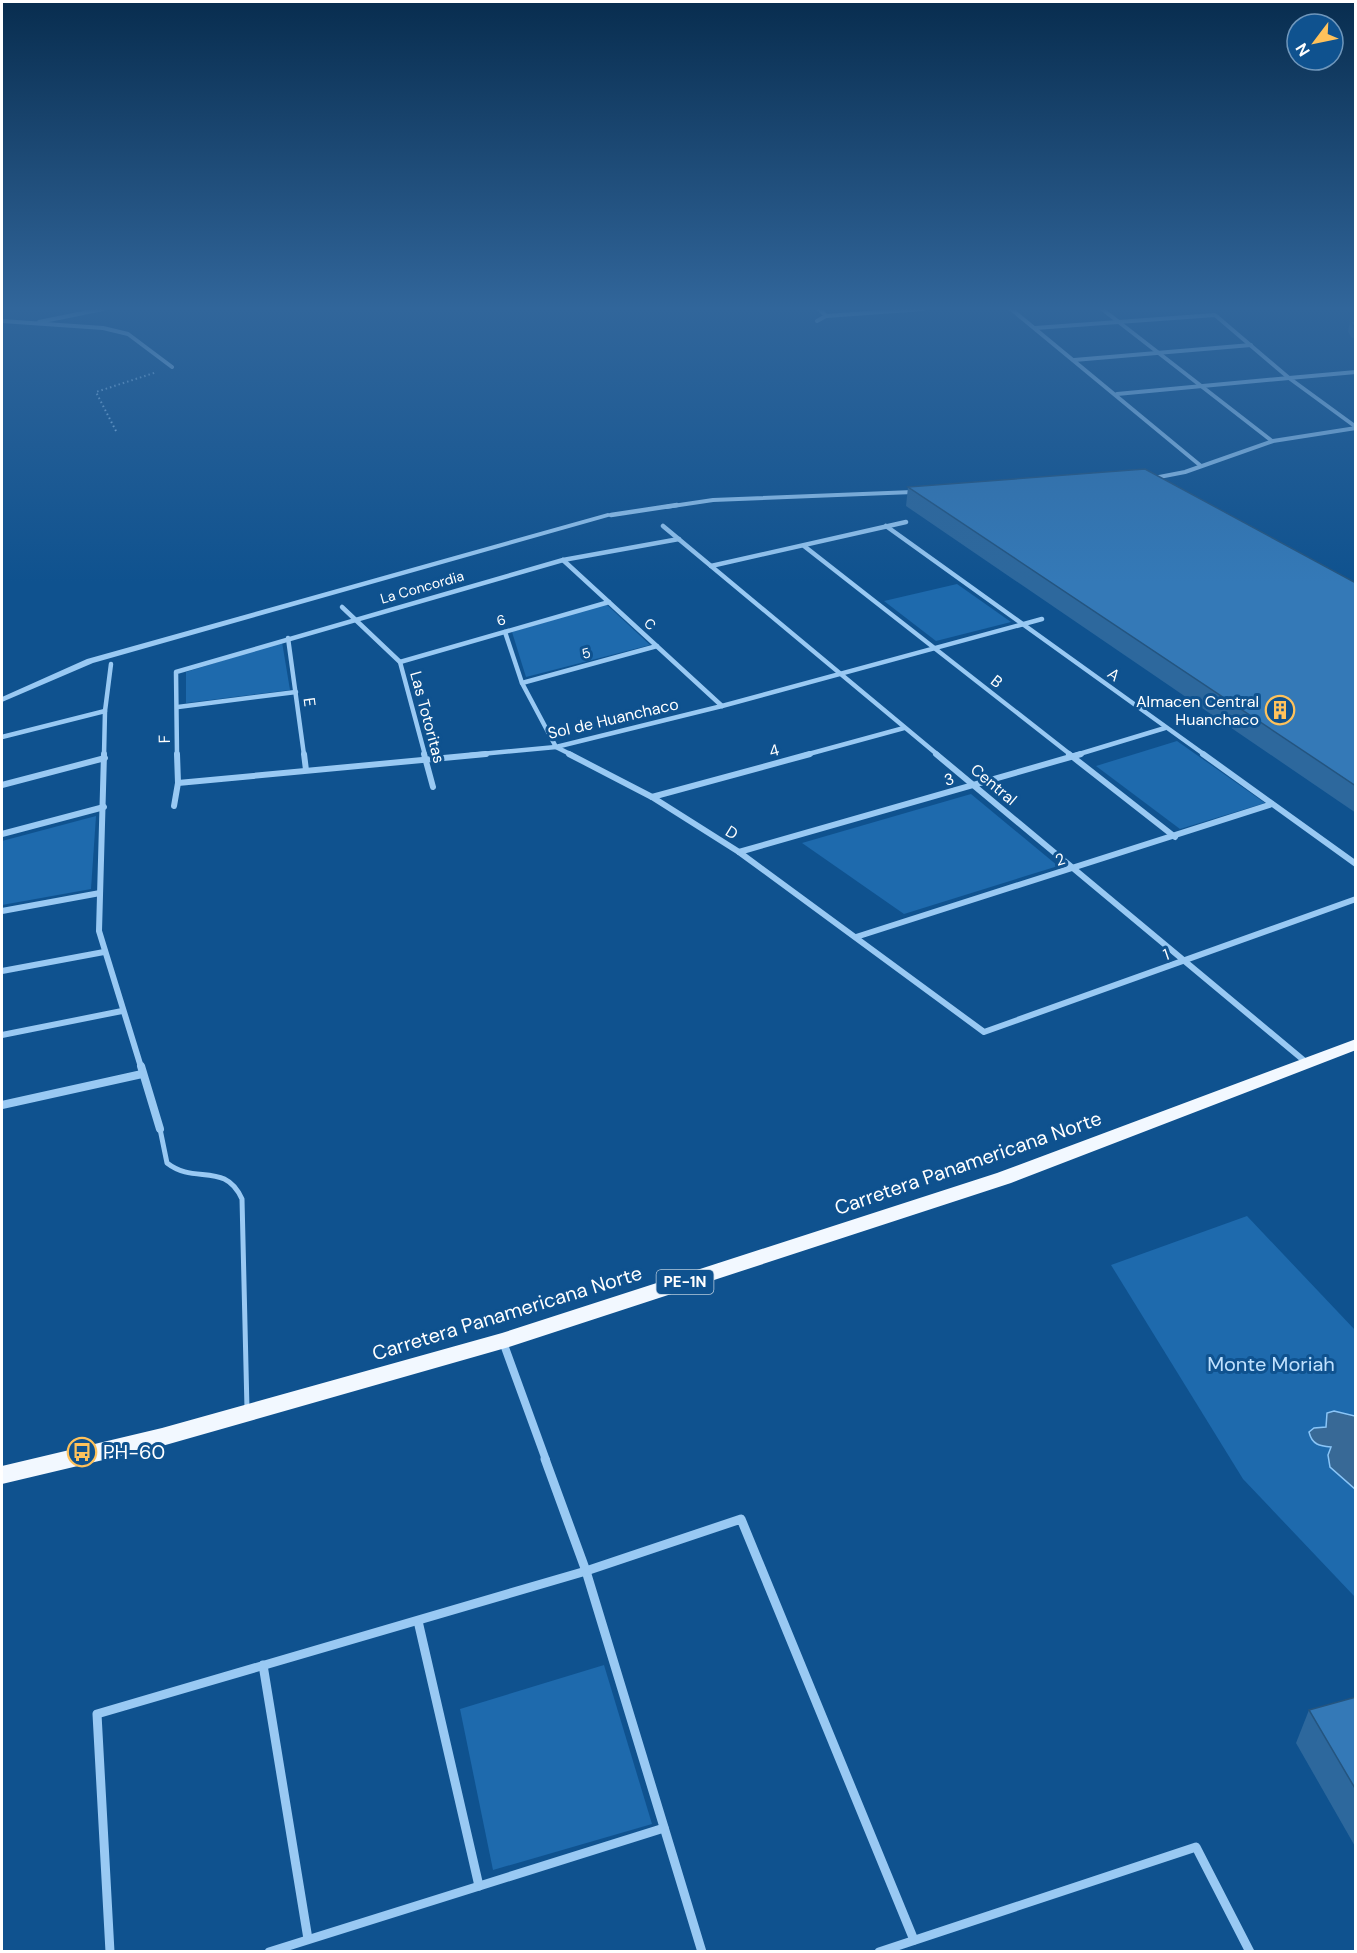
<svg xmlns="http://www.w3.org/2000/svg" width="1357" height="1953" font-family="'DM Sans',sans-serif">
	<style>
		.green { fill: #1e6aad }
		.water { fill: #386996; stroke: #8ac5f7; stroke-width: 1.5 }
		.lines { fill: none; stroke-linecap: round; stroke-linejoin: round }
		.path { stroke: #99c9f3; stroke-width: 2; stroke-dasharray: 1.5 3; stroke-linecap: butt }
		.service { stroke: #99c9f3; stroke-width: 5 }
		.minor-far4 { stroke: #99c9f3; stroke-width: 4 }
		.minor-far3 { stroke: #99c9f3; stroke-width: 4.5 }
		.minor-far2 { stroke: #99c9f3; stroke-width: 6 }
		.minor-far1 { stroke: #99c9f3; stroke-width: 8 }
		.minor { stroke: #99c9f3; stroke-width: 9 }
		.tertiary { fill: #99c9f3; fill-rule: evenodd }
		.trunk { fill: #f2f8ff; fill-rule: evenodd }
		.wall { fill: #2d689d }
		.building { fill: #3479b7; stroke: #245580; stroke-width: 1.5 }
		.labels { text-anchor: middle; stroke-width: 6; stroke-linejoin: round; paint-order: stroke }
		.far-street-label { font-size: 14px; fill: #fff; stroke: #0f528f }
		.shield { fill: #0f528f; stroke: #b7cbdd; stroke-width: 1.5 }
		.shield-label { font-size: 15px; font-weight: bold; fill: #fff }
		.street-label { font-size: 16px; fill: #fff; stroke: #0f528f }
		.poi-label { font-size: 16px; fill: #fff; stroke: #0f528f; text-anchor: end }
		.near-street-label { font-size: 20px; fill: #fff; stroke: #0f528f }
		.near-park-label { font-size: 20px; fill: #c0e1fe; stroke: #0f528f }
		.near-poi-label { font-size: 20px; fill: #fff; stroke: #0f528f; text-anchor: start }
	</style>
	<rect width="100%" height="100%" fill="#0f528f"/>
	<g class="green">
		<polygon points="957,584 1011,622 936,641 884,601"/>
		<polygon points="606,604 650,645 526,677 512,632"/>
		<polygon points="282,642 290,690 186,703 186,672"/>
		<polygon points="1177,741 1265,803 1180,829 1096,766"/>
		<polygon points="971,794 1058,866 904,914 802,843"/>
		<polygon points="96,816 91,889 2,905 2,841"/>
		<polygon points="1247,1216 1355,1330 1355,1597 1243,1479 1111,1265"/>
		<polygon points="604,1665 652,1824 493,1870 460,1709"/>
	</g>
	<path class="water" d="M1334,1411L1355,1416V1489L1330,1467L1328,1455L1331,1447C1320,1446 1312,1445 1309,1432L1314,1428L1326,1427L1327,1413Z"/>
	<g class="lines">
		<polyline class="path" points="116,431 96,392 157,372"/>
		<path class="service" d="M160,1129L167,1163C195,1185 225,1161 242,1199L247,1409"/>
		<g class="minor-far4">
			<polyline points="1011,309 1201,466"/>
			<polyline points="1102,309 1272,441"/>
			<polyline points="826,316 923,309"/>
			<polyline points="2,321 103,328 128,334 172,367"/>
			<polyline points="817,321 826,316 819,309"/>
			<polyline points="39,322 103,309"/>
			<polyline points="1035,328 1215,315 1289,378"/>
			<polyline points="1074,360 1251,345"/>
			<polyline points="1356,372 1289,378 1356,427"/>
			<polyline points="1117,394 1289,378"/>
			<polyline points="1154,478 1185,472 1273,441 1356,428"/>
			<polyline points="666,507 713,500 913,492"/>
		</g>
		<g class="minor-far3">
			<polyline points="611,515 677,505"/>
			<polyline points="663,526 938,755"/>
			<polyline points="886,526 1205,755"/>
			<polyline points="804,546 1071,755"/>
			<polyline points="563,560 722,706"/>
			<polyline points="711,566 906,522"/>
			<polyline points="342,607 400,662 425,755"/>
			<polyline points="505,632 522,683 556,747 572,755"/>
			<polyline points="288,638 304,755"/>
			<polyline points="400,662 609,602"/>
			<polyline points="522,683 657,646"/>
			<polyline points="178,707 296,692"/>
			<polyline points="2,737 105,711"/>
			<polyline points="104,755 105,711 111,664"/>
			<polyline points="177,755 176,672 563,560 679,539"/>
			<polyline points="470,755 556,747 722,706 1042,619"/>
			<polyline points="805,755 904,728"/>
			<polyline points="1076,755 1165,728"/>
		</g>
		<g class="minor-far2">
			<polyline points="104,754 99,931 141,1067"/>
			<polyline points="304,754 306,770"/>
			<polyline points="424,754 433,787"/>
			<polyline points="569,754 652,797 739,852 984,1032 1356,899"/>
			<polyline points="936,754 1307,1063"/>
			<polyline points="1069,754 1175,837"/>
			<polyline points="1203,754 1356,864"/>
			<polyline points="178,783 486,754"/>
			<polyline points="2,785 105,758"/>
			<polyline points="652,797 810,754"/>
			<polyline points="174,806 178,783 177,754"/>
			<polyline points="2,834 104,807"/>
			<polyline points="739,852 1081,754"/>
			<polyline points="2,911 100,893"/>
			<polyline points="856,937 1272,804"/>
			<polyline points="2,971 104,952"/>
			<polyline points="2,1035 122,1011"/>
		</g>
		<g class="minor-far1">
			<polyline points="141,1066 160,1129"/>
			<polyline points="2,1105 142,1074"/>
			<polyline points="503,1342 546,1460"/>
		</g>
		<g class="minor">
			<polyline points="545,1459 586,1571 702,1952"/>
			<polyline points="418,1621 479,1886"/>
			<polyline points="263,1665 308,1939"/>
			<polyline points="110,1952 97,1714 586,1571 741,1519 914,1940"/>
			<polyline points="269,1952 664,1828"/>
			<polyline points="879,1952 1196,1847 1250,1952"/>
		</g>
		<polygon class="tertiary" points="608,513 615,515 93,663 2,702 2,697 87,659"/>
		<polygon class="trunk" points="1356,1039 1356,1050 1011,1183 509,1347 162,1446 2,1484 2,1466 162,1428 502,1333 997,1173"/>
	</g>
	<g class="wall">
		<polygon points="1355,309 1356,338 1352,338 1348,332 1350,321 1353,321 1352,320"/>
		<polygon points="908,487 1356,583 1356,813 906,506"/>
		<polygon points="1356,1697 1356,1848 1296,1743 1309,1710"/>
	</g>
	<g class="building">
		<polygon points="1350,321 1356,321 1356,327 1354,327"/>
		<polygon points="1145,469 1356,583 1356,786 908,487"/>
		<polygon points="1356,1697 1356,1790 1309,1710"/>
	</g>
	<linearGradient id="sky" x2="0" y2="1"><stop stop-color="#082d4f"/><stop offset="0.53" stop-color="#31669b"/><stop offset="1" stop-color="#31669b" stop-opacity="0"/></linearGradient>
	<rect width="1357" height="582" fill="url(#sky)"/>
	<defs>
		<g id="building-ring" transform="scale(1.5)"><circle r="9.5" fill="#0f528f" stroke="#ffc25b" stroke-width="1.5"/><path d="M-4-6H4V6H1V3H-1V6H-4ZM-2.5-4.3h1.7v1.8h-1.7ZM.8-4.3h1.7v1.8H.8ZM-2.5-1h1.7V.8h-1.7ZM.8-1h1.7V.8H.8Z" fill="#ffc25b"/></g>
		<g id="bus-ring" transform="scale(1.5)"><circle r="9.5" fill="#0f528f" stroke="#ffc25b" stroke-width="1.5"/><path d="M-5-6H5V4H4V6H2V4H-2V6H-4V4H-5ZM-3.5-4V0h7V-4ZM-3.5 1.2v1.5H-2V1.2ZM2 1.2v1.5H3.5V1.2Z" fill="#ffc25b"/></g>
	</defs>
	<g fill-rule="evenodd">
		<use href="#building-ring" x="1280" y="710"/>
		<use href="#bus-ring" x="82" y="1452"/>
	</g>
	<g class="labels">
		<g class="far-street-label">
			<text transform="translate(422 587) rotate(-16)" y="5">La Concordia</text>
			<text transform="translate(501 620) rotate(-16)" y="5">6</text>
			<text transform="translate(650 624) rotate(43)" y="5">C</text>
			<text transform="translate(586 653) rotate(-15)" y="5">5</text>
		</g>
		<rect class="shield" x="656.5" y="1270" width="57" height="24" rx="4.5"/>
		<g class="shield-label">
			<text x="685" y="1287">PE-1N</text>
		</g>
		<g class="street-label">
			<text transform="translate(1114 674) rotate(36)" y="6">A</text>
			<text transform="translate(997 681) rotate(38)" y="6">B</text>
			<text transform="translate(310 702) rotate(83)" y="6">E</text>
			<text transform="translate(428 717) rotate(75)" y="6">Las Totoritas</text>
			<text transform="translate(613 718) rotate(-13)" y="6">Sol de Huanchaco</text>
			<text transform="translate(164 739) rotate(-91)" y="6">F</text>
			<text transform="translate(774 750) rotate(-15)" y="6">4</text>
			<text transform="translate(949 779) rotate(-16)" y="6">3</text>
			<text transform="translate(994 784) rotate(40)" y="6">Central</text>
			<text transform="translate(732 832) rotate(32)" y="6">D</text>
			<text transform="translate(1060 859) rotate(-17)" y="6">2</text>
			<text transform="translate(1166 954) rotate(-19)" y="6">1</text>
		</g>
		<g class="poi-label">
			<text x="1259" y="707">Almacen Central<tspan x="1259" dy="18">Huanchaco</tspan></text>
		</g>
		<g class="near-street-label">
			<text transform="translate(968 1163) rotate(-19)" y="7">Carretera Panamericana Norte</text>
			<text transform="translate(507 1313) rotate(-17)" y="7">Carretera Panamericana Norte</text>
		</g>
		<g class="near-park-label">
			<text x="1271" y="1371">Monte Moriah</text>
		</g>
		<g class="near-poi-label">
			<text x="103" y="1459">PH-60</text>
		</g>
	</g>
	<rect width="1357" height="1953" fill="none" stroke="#ffffff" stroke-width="6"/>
	<g transform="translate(1315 42) rotate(238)"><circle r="28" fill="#0f528f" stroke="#6f97bc" stroke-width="1.5"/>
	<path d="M0-4.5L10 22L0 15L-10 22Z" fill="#ffc25b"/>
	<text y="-9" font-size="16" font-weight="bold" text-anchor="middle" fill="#ffffff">N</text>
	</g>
</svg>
